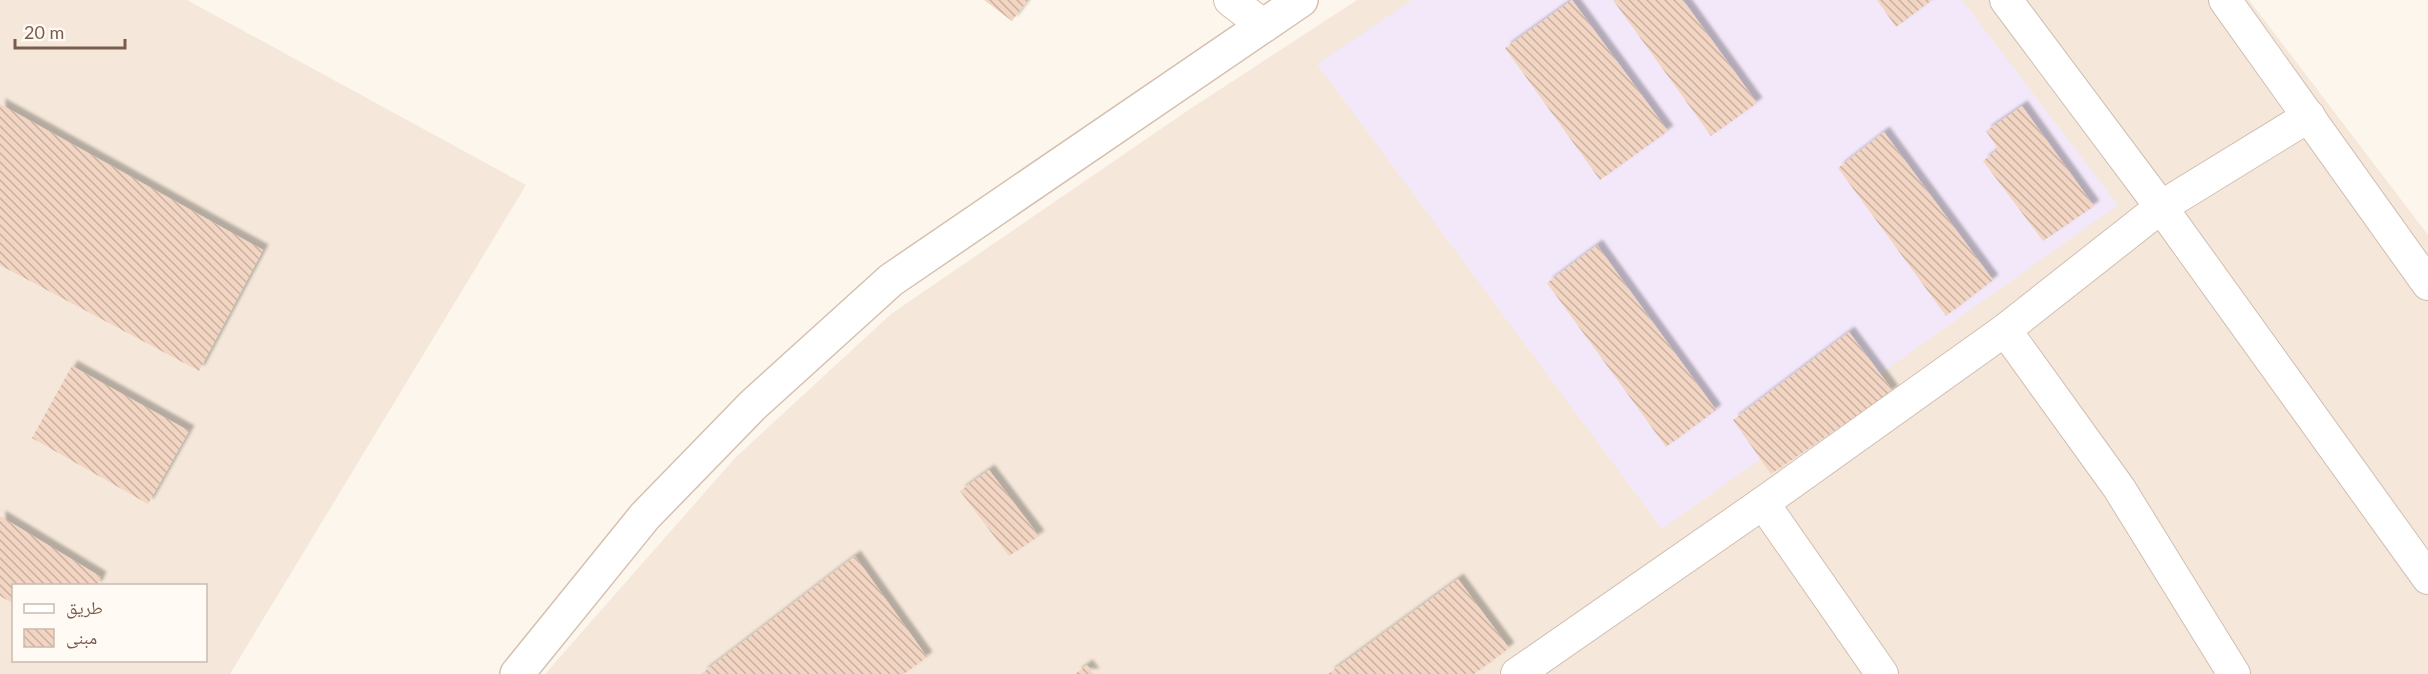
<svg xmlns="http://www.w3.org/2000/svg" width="2428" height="674" font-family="Lato,'Noto Naskh Arabic',sans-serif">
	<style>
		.residential { fill: #f5e8da; fill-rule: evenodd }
		.education { fill: #f3e8fa }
		.building { fill: url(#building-back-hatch); filter: url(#shadow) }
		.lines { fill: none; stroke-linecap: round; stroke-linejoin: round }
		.street-casing { stroke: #d1beb0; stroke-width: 34 }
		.secondary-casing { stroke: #d6c0b0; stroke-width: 36 }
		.street { stroke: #fff; stroke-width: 32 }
		.secondary { stroke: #fff; stroke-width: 33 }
	</style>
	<defs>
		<pattern id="building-back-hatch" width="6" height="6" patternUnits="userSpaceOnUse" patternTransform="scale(1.5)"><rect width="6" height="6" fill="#f3d5c3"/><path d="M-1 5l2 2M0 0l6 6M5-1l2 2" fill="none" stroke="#cab0a1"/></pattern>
		<filter id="shadow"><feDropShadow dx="5.5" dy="-5.5" stdDeviation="1.5" flood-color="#0004"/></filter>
	</defs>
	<rect width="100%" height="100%" fill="#fdf6ec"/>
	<g class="residential">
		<path d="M0,0H187L526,185L230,674H0ZM14,586H206V660H14Z"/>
		<polygon points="1357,0 2249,0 2428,235 2428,674 545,674 735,458 891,314 1187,111"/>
	</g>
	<polygon class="education" points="1412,0 1962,0 2118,205 1662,529 1317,64"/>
	<g class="building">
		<polygon points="984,0 1028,0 1012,21"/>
		<polygon points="1572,0 1668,131 1600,180 1505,48"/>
		<polygon points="1613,0 1683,0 1757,103 1711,136"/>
		<polygon points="1877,0 1932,0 1896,27"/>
		<polygon points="0,104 263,250 199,371 0,265"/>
		<polygon points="2022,106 2094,206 2043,241 1983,161 1998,149 1986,131"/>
		<polygon points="1884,132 1993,280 1946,316 1838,168"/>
		<polygon points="1597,245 1716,410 1666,447 1547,283"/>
		<polygon points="1849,332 1893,391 1771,474 1733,420"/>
		<polygon points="72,366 189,431 148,504 32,438"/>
		<polygon points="989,470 1039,536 1009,556 960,491"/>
		<polygon points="0,516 101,577 97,586 14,586 14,604 0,596"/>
		<polygon points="855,556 927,657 904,674 701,674"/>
		<polygon points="1458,579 1509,648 1474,674 1328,674"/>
		<polygon points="1087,665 1094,674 1075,674"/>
	</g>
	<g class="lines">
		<g class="street-casing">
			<g id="street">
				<polyline points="1230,0 1264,26"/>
				<polyline points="2006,0 2161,207 2428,578"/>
				<polyline points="2225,0 2428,284"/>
				<polyline points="2005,330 2119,488 2234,674"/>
				<polyline points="1763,503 1882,674"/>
				<polyline points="1517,674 1763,503 2005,330 2161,207 2309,116"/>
			</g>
		</g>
		<g class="secondary-casing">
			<polyline id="secondary" points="517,674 645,516 753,405 891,280 1301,0"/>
		</g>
		<use href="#street" class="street"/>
		<use href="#secondary" class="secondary"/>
	</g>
	<rect x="12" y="584" width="195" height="78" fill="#fffaf3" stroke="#cabbb1" stroke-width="1.5"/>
	<rect x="24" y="604" width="30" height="9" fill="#ffffff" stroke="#cabbb1" stroke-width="1.5"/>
	<text x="66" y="614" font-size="18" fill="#7a5c4d">طريق</text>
	<rect x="24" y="629" width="30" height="18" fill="url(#building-back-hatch)" stroke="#cabbb1" stroke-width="1.5"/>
	<text x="66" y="644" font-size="18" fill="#7a5c4d">مبنى</text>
	<path d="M15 39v9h110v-9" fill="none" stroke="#7a5c4d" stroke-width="3"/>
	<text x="24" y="39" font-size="18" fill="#7a5c4d" stroke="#fffaf3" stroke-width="4.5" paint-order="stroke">20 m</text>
</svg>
